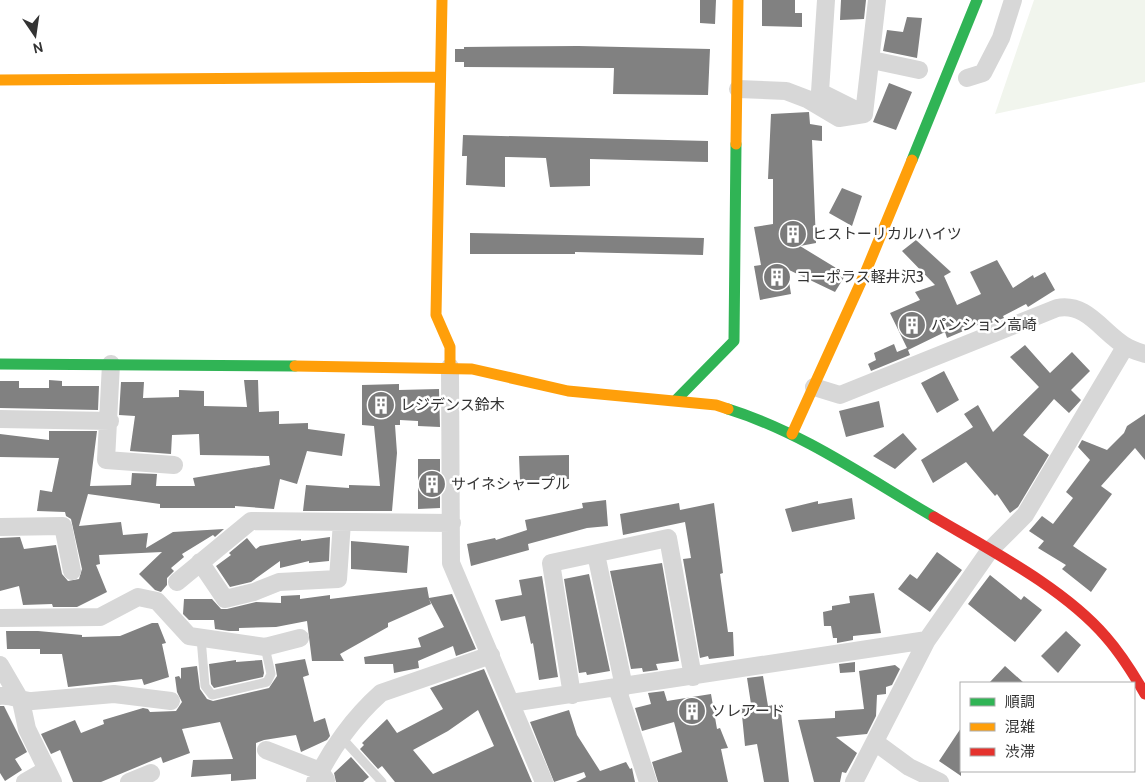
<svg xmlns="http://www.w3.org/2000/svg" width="1145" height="782" font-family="Cabin,'Noto Sans JP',sans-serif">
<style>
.green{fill:#f1f5ed}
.building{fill:#818181;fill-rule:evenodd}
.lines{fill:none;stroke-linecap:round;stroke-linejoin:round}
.lane{stroke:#d7d7d7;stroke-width:9}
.street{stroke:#d7d7d7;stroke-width:18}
.fast{stroke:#30b455;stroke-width:11}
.slow{stroke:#ff9f0a;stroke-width:11}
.jam{stroke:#e5322d;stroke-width:11}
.labels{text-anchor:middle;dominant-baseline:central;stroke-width:5;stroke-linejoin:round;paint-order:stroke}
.poi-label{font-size:15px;fill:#333;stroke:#fff;text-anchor:start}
</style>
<rect width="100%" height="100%" fill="#fff"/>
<!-- green -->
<path class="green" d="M1034,0H1145V82L995,114Z"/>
<!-- building -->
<path class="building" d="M700,0H716L715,24L700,23Z
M762,0H795V13H802V27L762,26Z
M841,0H866L864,19L840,20Z
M907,17L922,18L917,58L883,51L887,30L903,32Z
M578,46L710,49L708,95L613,94L614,68L464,67V62H455V49H464V47Z
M889,83L912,92L896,130L873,122Z
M809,112L810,124L822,126V141L812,140L816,243L800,246L846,274L835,292L787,269L791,294L760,300L754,266L761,265L754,227L773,224V179H768L771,114Z
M463,135L708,141V162L590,159V186L550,187L546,158L505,157V187L466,185L467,156H462Z
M842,188L862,196L852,226L829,213Z
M470,233L704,238L703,255L575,252V254H470Z
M916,240L951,272L944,276L957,305L981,294L970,272L997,260L1013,288L1033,275L1034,278L1045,272L1055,290L1028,307L1026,304L1003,316L1004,318L988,324L987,321L947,338L945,332L908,350L910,355L871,371L868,364L876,360L874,353L894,344L897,352L907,348L890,313L920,300L915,292L935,285L902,251Z
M1025,345L1050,373L1072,352L1090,371L1071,390L1081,400L1069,413L1054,399L1023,435L1049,455L1018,507L1010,513L997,494L995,496L966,462L933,483L921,460L973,427L964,414L978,405L993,432L1039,387L1010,357Z
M944,371L959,400L937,413L921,383Z
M49,380L62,381V386H99L98,410L0,408V381H19V388H49Z
M244,380H258L259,412L279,411V424L308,423V429L345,434L342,456L307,451L297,484L280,479L274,509L235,506V508H160V504L88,494L79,526L121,522L123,535L148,533L146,548L173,532L224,529L215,537L213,535L182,554L184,557L171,568L174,571L167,578V585L161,592L155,590L139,574L162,552L99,555L100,564L96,565L107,592L77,607H53L52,604L23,605L19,586L0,591V538L20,537L24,549L56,545L62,574L68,581L79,579L82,569L71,519L66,516L65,512L37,511L40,490L52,492L59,458L0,457V434L49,440V431H97L90,486L131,485L132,473L157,474L156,486H195L193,478L270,465L269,456L200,455L199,434L172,435L171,454L130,451L135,416L119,415L121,382H144L143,398L179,397V390L204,391V406L247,407Z
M399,384V390L439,389L440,427L418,426V421L400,420V425H395L397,453L392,511H303L306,485L349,488V485L380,486L374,426L362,425V385Z
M879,401L884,427L846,437L839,411Z
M1145,414V460L1135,448L1101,486L1112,494L1073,546L1107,569L1091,592L1062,569L1066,565L1038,548L1044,541L1029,531L1042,516L1053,524L1073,498L1066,492L1090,460L1078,447L1082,440L1107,450L1124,433L1127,426Z
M903,433L917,449L895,469L873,456Z
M569,455V479L520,481L519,456Z
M418,459H440V508L418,509Z
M852,498L855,519L792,532L785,509L818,501V504Z
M606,500L608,526L587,528L528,544L529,550L471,566L467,544L495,538L496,540L527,530L525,520L583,508L582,503Z
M679,503L680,510L714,503L723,573L720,574L728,632H733L734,656L709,659L708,656L700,658L683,559L691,558L685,522L623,535L620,514Z
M330,537L329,561L309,563V561L280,568V561L251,582L230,587L216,566L231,555L229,553L247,538L256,549L260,546L301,539V541Z
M351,541L409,546L407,573L351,569Z
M937,552L962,570L930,612L898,589L910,574L917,579Z
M662,563L679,661L656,664L658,670L643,672L642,668L631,669L610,571Z
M589,574L610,671L587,675L586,672L579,673L564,579Z
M990,575L1021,600L1024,596L1042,610L1015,642L968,604Z
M542,576L558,677L539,680L533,643L531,644L525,616L501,621L495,600L522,595L519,580Z
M427,587L429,598L452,594L476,649L456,656L453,646L418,661L419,668L394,673L393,664H365L364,657L421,647L418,638L444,627L429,599L431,604L388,623V627L340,654L344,661H312L307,621L276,627L239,628V631H229L215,629L214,620H189L183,614L184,599H212L221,609H227L256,602L281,603V596L300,595V599L330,595V599Z
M874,593L881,633L853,636V640L837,643V638H833L831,626H824L823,612L832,610V606L850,603L849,596Z
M152,623H158L166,643L162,644L169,677L144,685L142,679L68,687L62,654H40V649H7L6,631H38L82,635V637L120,636Z
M1066,631L1081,645L1058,673L1041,656Z
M305,659L309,675L303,677L314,722L325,718L330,736L327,740L301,752L296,735L264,740L256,743V779L231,781V774L191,777L193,760L233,759L220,722L182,729L190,753L163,763L161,757L101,782H73L60,750L51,754L41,734L75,720L81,733L104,724L103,720L143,708L148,709L150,712L176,711L182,702L177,692L175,677L179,676L181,679V668L197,666L200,689L207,699L213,701L269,688L277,676L275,664Z
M236,660V662L262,660L264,673L263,677L214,688L211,684L209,664Z
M855,662V672L840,673L839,664Z
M895,665L900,669L892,685L886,687V694L877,695L876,716L867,734L836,737L857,753L846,773L842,772L840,782H814L798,720L835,718V711L864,709L859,671Z
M1005,666L1024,683H989Z
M484,669L532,782H395L382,766L378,769L360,749L364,745L362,743L387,719L397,733L443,709L430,688ZM478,710L494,746L433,774L413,750L448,731Z
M763,676L768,706L780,704L789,782H764L757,744L745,746L741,705L751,704L747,678Z
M664,691L667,701L711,694L717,729L720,728L728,748L721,749L728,782H658L652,762L682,752L674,722L642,731L635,708L651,704L648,693Z
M0,706H4L27,752L15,759L22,770L5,781L0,773Z
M569,710L577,735L600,771L626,762L630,769L632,768L635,782H576L586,777L584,772L554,782L530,722Z
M961,728V776L939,761Z
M351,757L369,777L363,782H336L334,773Z"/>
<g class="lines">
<!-- lane -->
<path class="lane" d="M201,638L205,686L212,695L267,682L271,674L265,647
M342,738L382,782"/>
<!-- street -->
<path class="street" d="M826,0L820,92L864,114
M872,60L919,70
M967,78L983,73L1001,38L1013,0
M738,89L786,91L807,99L839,118L864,114L877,0
M111,364L106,460L174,465
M450,367L451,563L544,782
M814,387L840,395L1057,308C1088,302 1103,334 1127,347C1132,350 1139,352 1145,354
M0,419L110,421
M0,527L63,526L72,571
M596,554L624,687
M200,562L225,599L254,592L279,582L338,579L342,522
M177,582L251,521L452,523
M0,618L100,617L138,597L157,601L189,636L265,647L300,638
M0,665L21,701L27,729L53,782
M617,688L648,782
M572,695L551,563L668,538L693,677
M0,696C11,694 21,701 32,701L114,694L171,701
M511,703L927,640
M875,742L909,767L940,782
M266,750L320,771L326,780
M25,782L46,770
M129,782L151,773
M315,782C330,750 354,717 381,693L491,655
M854,782L927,640L990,550L1025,515L1125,347"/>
<!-- fast -->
<path class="fast" d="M912,160L977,0
M0,364L295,366
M676,400L734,341L736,144
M728,409C802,432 867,478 934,517"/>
<!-- slow -->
<path class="slow" d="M442,0L436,315L450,347V367
M0,80L439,77
M736,144L738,0
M295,366L472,369L568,391L716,405L728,409
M792,434L866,271L912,160"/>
<!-- jam -->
<path class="jam" d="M934,517C990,550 1064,588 1106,637C1121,654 1134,675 1145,694"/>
</g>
<!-- icons -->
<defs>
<g id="building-disc" transform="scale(1.4375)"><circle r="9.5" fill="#7a7a7a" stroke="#fff"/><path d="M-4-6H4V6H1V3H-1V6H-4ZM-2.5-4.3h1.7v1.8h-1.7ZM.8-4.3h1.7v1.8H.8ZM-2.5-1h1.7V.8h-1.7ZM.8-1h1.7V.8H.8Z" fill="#fff"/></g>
</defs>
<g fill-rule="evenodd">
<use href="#building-disc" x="793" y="234"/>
<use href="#building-disc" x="777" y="277"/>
<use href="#building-disc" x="912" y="325"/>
<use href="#building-disc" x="381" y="405"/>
<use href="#building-disc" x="432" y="484"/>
<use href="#building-disc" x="692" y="711"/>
</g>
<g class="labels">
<!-- poi labels -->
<g class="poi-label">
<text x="812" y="234">ヒストーリカルハイツ</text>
<text x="796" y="277">コーポラス軽井沢3</text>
<text x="931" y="325">パンション高崎</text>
<text x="400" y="405">レジデンス鈴木</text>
<text x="451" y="484">サイネシャープル</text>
<text x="711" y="711">ソレアード</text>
</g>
</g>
<!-- legend -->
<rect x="960" y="682" width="175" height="90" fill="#ffffff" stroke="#adadad"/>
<rect x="970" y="698" width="25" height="8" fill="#30b455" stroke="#adadad"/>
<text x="1005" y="707" font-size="15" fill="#333333">順調</text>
<rect x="970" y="723" width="25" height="8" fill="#ff9f0a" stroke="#adadad"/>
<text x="1005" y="732" font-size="15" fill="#333333">混雑</text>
<rect x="970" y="748" width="25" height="8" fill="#e5322d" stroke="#adadad"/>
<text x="1005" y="757" font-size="15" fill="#333333">渋滞</text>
<!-- north arrow -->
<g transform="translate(35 35) rotate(167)" stroke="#ffffff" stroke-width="4" paint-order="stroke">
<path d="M0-4L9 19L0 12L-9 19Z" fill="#333333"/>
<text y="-8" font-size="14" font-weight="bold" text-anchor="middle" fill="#333333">N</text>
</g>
</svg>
